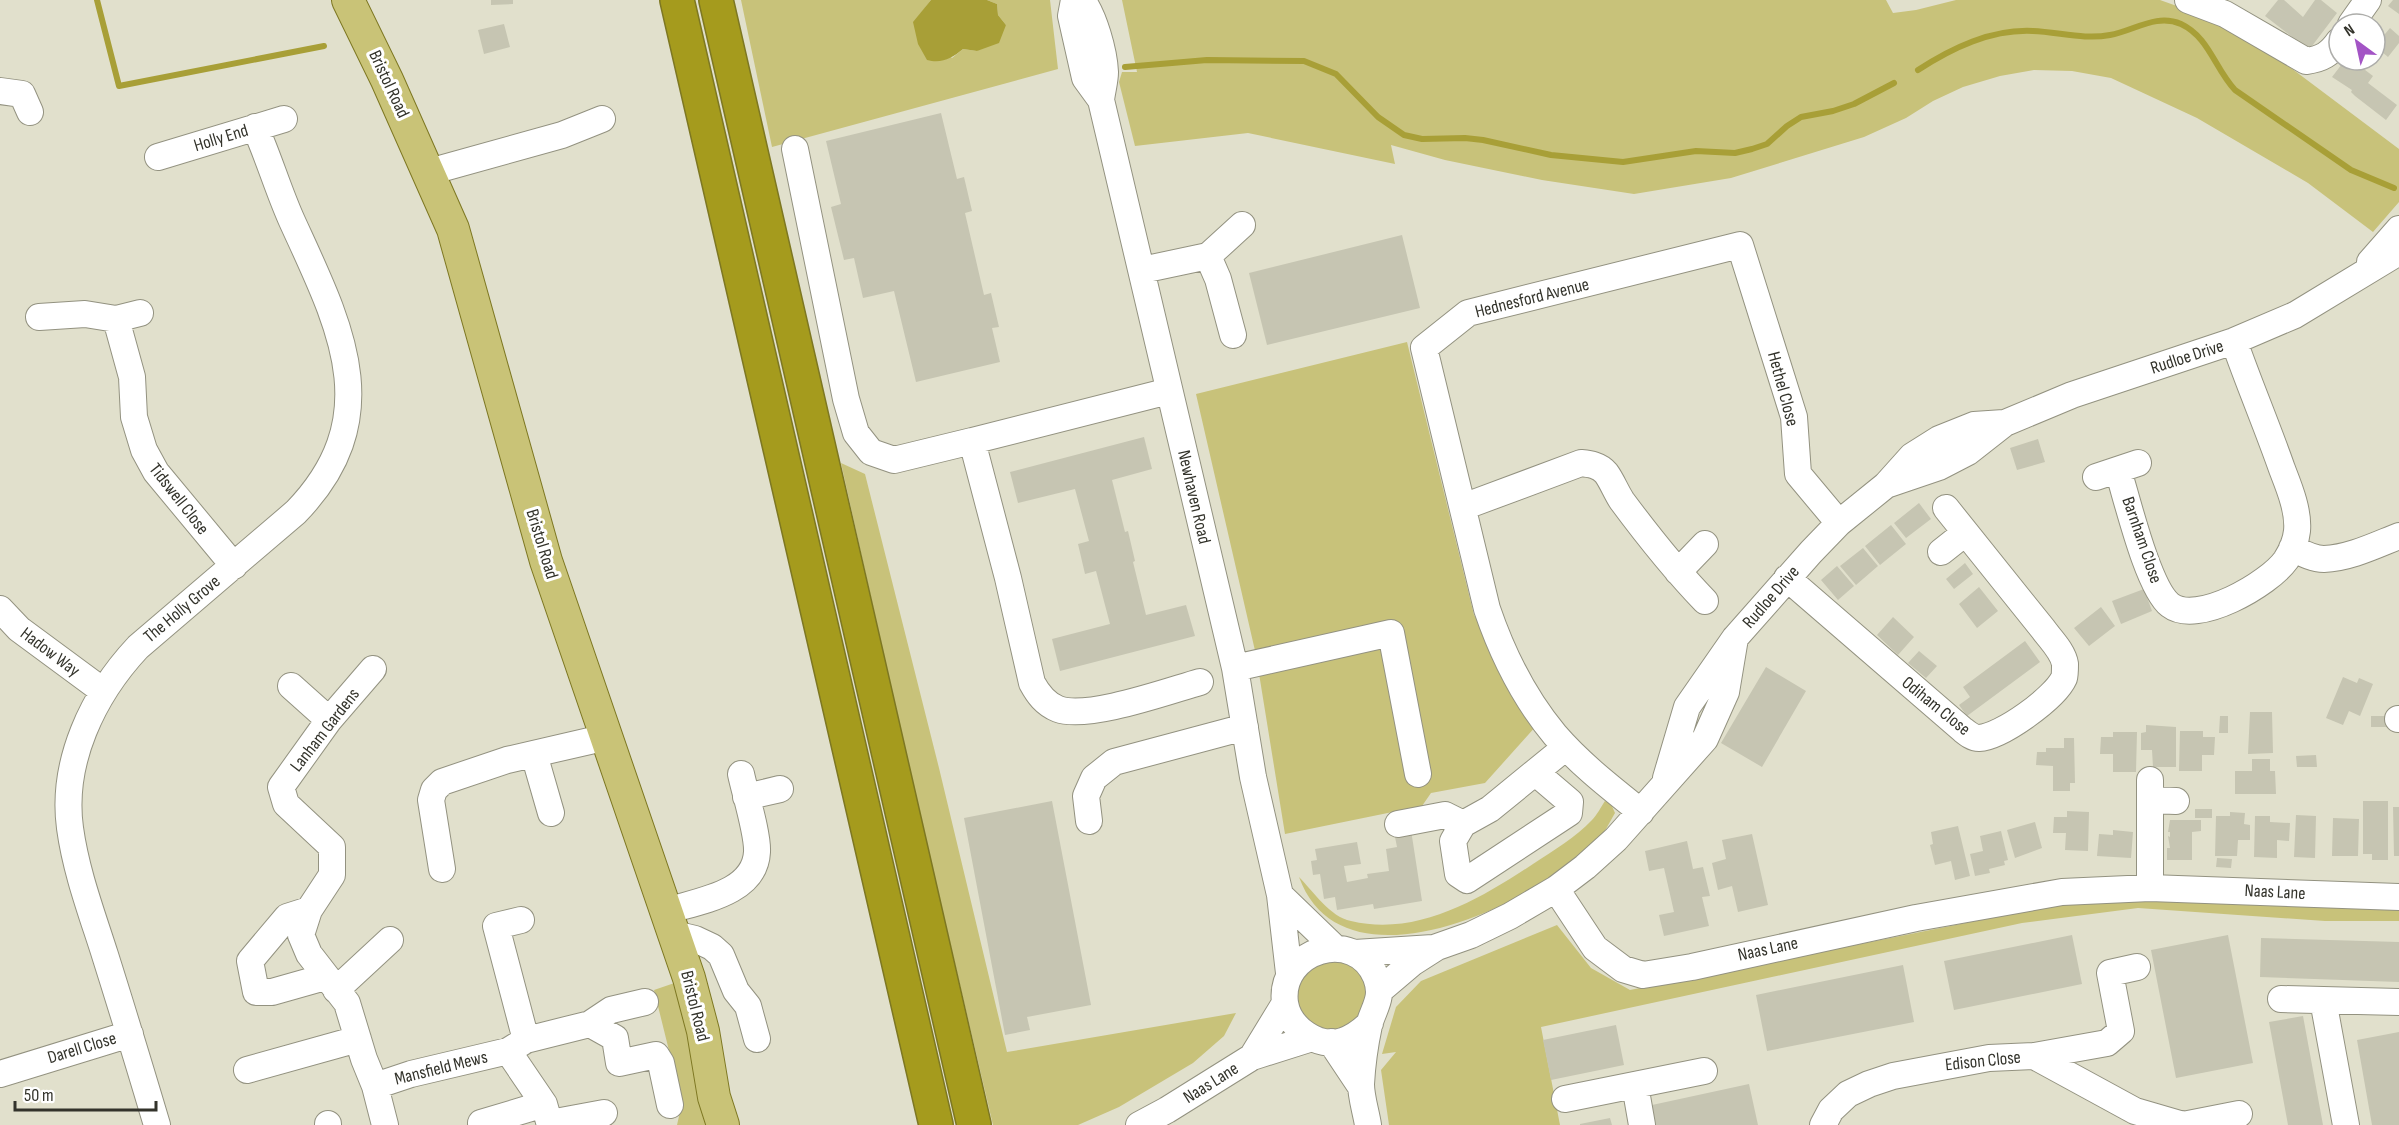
<svg xmlns="http://www.w3.org/2000/svg" width="2399" height="1125" font-family="'Sofia Sans Condensed',sans-serif">
<style>
.green{fill:#c8c27a}
.water{fill:#a89f37}
.lines{fill:none;stroke-linecap:round;stroke-linejoin:round}
.stream{stroke:#a89f37;stroke-width:6}
.building{fill:#c6c5b2}
.minor-casing{stroke:#939280;stroke-width:28}
.major-casing{stroke:#7d7722;stroke-width:34}
.highway-casing{stroke:#7d7722;stroke-width:36}
.minor{stroke:#fff;stroke-width:26}
.major{stroke:#c9c377;stroke-width:32}
.highway{stroke:#a59b1d;stroke-width:33}
.labels{text-anchor:middle;dominant-baseline:central;stroke-width:6;stroke-linejoin:round;paint-order:stroke}
.street-label{font-size:18px;fill:#33332b;stroke:#fff}
</style>
<rect width="100%" height="100%" fill="#e1e0cc"/>
<!-- green -->
<path class="green" d="M741,0H931L914,22L952,58L963,49L977,51L1006,25L998,15L997,4L987,0H1050L1058,69L772,147Z
M1122,0H1886L1893,13L1916,10L1956,0H2160L2216,20L2283,62L2399,149V202L2373,232L2308,183L2197,118L2111,78L2072,71L2034,70L2000,76L1963,87L1933,101L1906,118L1864,137L1731,178L1634,194L1542,180L1445,160L1391,145L1395,164L1248,133L1135,146L1119,82L1122,72H1137Z
M1407,342L1474,615L1537,725L1485,783L1431,793L1422,806L1285,834L1256,655L1196,394Z
M841,463L865,474L939,768L1007,1052L1236,1013L1224,1036L1193,1063L1119,1107L1078,1125H993L911,777Z
M1605,801L1611,804L1615,813C1609,823 1605,833 1597,840C1539,902 1343,998 1299,877C1313,891 1330,917 1351,921C1417,937 1480,899 1533,864C1553,851 1576,837 1592,820C1597,815 1601,807 1605,801Z
M2147,895L2399,906V921H2325L2138,908L2022,923L1541,1027L1560,1125H1389L1381,1070L1396,1052L1382,1054L1396,1007L1421,981L1557,925L1591,968L1630,990L2050,906Z
M1338,958L1358,970L1365,979L1367,991L1362,1014L1354,1023L1343,1029L1330,1031L1318,1029L1308,1022L1295,1001L1299,978L1306,969Z
M689,978L708,1125H677L682,1103L654,990Z"/>
<!-- water -->
<path class="water" d="M931,0H987L997,4L998,15L1006,25L999,43L977,51L963,49C952,58 942,64 927,60L918,44L913,22Z"/>
<g class="lines">
<!-- stream -->
<path class="stream" d="M97,0L119,86L324,46
M1125,67L1207,60L1304,61L1336,74L1378,117L1404,135L1422,139L1465,138L1483,140L1551,155L1623,162L1696,151L1735,153L1752,149L1767,144L1787,126L1801,117L1833,111L1854,104L1894,83
M1918,70C1952,48 1991,29 2033,31C2059,32 2084,40 2110,35C2134,31 2156,13 2181,24C2209,37 2215,69 2235,90L2351,170L2394,188"/>
</g>
<!-- building -->
<path class="building" d="M491,0H513V4L491,5Z
M2278,0H2284L2303,17L2315,0H2321L2337,13L2309,50L2265,16Z
M2393,0H2399V14L2388,6Z
M504,24L510,47L484,54L478,30Z
M2390,28L2399,36V43L2388,57L2375,46Z
M2345,60H2352L2373,76L2368,83L2397,105L2386,120L2355,96L2351,92L2352,90L2332,77Z
M941,113L957,179L964,177L972,211L965,213L984,295L991,293L999,327L992,328L1000,362L916,382L894,291L863,298L854,258L844,260L831,207L841,204L826,141Z
M1402,235L1420,308L1267,345L1249,273Z
M1144,437L1152,469L1112,480L1125,532L1128,531L1135,561L1133,562L1146,615L1186,605L1195,636L1060,671L1052,639L1110,624L1096,571L1085,574L1078,544L1089,541L1075,489L1018,503L1010,472Z
M2038,439L2045,462L2017,470L2010,448Z
M1919,503L1931,519L1906,538L1894,523Z
M1891,525L1906,544L1880,565L1865,546Z
M1863,548L1878,566L1856,585L1840,566Z
M1965,563L1973,574L1954,589L1946,579Z
M1837,566L1854,586L1838,600L1821,580Z
M1979,587L1998,611L1977,628L1959,604Z
M2144,589L2152,611L2121,624L2112,601Z
M2101,607L2115,626L2089,646L2074,628Z
M1893,617L1914,637L1898,655L1877,635Z
M2025,641L2040,662L1967,716L1959,705L1970,697L1963,687Z
M1919,651L1937,666L1926,678L1908,663Z
M1766,667L1806,691L1762,767L1721,743Z
M2343,677L2357,683L2359,678L2373,684L2360,716L2349,711L2343,725L2326,718Z
M2250,712H2272L2273,753L2248,754Z
M2220,716H2228V733H2219Z
M2371,716H2386L2387,727H2371Z
M2146,725L2176,727V767H2153L2152,750H2141V733L2146,732Z
M2180,731H2203V737H2215L2214,755H2202V771H2179Z
M2113,732H2137L2136,772H2113V754H2100L2101,737H2113Z
M2064,738H2074L2075,783H2070V791H2053V766L2036,765L2037,752H2046V748H2064Z
M2316,755L2317,767H2297L2296,756Z
M2252,759H2270V771H2275L2276,794H2235V771H2252Z
M1052,801L1091,1005L1027,1017L1030,1030L1005,1035L964,818Z
M2363,801H2388V860H2372V854H2363Z
M2393,807H2399V856H2394Z
M2195,809H2212V818H2195Z
M2067,811L2089,812L2088,851L2065,850L2066,833H2053L2054,817H2067Z
M2230,812L2245,813L2244,824L2250,825V840H2238L2237,856H2215L2216,816H2230Z
M2296,815L2316,816L2315,858L2294,857Z
M2255,816H2270V822L2290,823L2289,841L2277,840V858L2254,857Z
M2333,818L2359,819L2358,856H2332Z
M2170,820H2201V831L2192,832V860H2167V848H2170L2168,836L2170,837V832H2168Z
M2035,822L2042,848L2015,858L2007,830Z
M1958,826L1970,876L1955,880L1951,861L1935,865L1930,845L1933,844L1931,832Z
M1411,830L1422,901L1374,909L1373,904L1337,910L1335,897L1324,899L1320,874L1313,875L1311,861L1317,860L1315,849L1357,842L1361,864L1344,866L1347,882L1368,878L1367,874L1389,871L1386,849L1397,847L1394,832Z
M2113,830L2133,832L2131,858L2097,856L2099,834L2113,835Z
M2001,831L2008,860L2004,861L2005,865L1989,869L1990,873L1975,876L1970,854L1983,851L1980,836Z
M1752,834L1768,905L1738,912L1732,886L1718,890L1712,863L1726,859L1722,840Z
M1687,841L1693,869L1703,867L1710,896L1702,897L1709,926L1664,936L1659,915L1674,912L1664,868L1649,871L1645,851Z
M2217,858L2232,859L2231,868L2216,867Z
M2072,935L2082,984L1954,1010L1944,961Z
M2228,935L2253,1063L2176,1078L2151,950Z
M2261,938L2399,942V982L2260,977Z
M1903,965L1914,1022L1767,1051L1756,995Z
M2303,1016L2323,1125H2288L2269,1022Z
M1616,1025L1624,1065L1551,1080L1543,1040Z
M2399,1032V1125H2372L2357,1040Z
M1749,1084L1758,1125H1656L1652,1105Z
M1610,1118L1612,1125H1580V1124Z"/>
<g class="lines">
<!-- minor casing -->
<g class="minor-casing">
<path id="minor" d="M1074,0L1071,16L1085,78L1101,100
M1082,0C1094,16 1104,51 1105,72C1105,81 1102,91 1101,100L1235,668L1253,777L1280,895L1289,973
M2188,0L2225,14L2306,61C2322,59 2330,54 2339,41
M2351,24L2368,0
M0,91L22,94L30,112
M795,149L846,399L856,433L871,452L894,460L972,441
M158,157L284,119
M429,172L562,135L602,119
M1208,256L1218,279L1233,335
M2370,262L2399,229
M1142,270L1208,256L1242,225
M39,317L85,314L116,319L140,313
M116,319L132,377L134,417L144,450L156,472L234,566
M1169,391L972,441L1008,578L1032,683C1038,694 1045,704 1058,709C1088,720 1168,691 1200,682
M2118,470C2127,499 2148,588 2170,605C2197,626 2269,584 2286,560C2291,552 2296,541 2297,531C2299,511 2289,487 2282,469C2267,426 2249,384 2234,341
M2096,477L2138,463
M1886,485L1939,467L1968,452L2005,423L2072,395L2234,341L2295,315L2399,252
M1463,507L1581,463C1590,464 1599,465 1606,473C1612,481 1616,492 1622,501C1648,536 1675,570 1705,601
M2292,548C2302,553 2313,559 2324,559C2350,558 2376,545 2399,536
M1941,552L1965,533
M1678,572L1705,544
M1787,578L1963,730C1968,734 1973,738 1979,738C2001,737 2055,698 2064,678C2065,675 2065,667 2065,664C2063,651 2050,639 2043,629L1946,508
M0,609L19,629L103,691
M1235,668L1391,633L1418,774
M373,669L329,720L281,787L286,804L332,847V875L309,910L301,935L309,954L347,1003L364,1059L375,1086L385,1125
M291,686L329,720
M2398,719H2399
M534,754L551,813
M1536,773L1570,802L1569,813L1467,880L1458,874L1453,841L1463,824L1490,809L1566,747
M1666,778L1687,707L1735,638L1811,552L1839,523L1886,485L1912,456L1939,439L1974,425L2004,423
M746,797L780,789
M2150,800L2176,801
M1641,812C1611,788 1580,764 1555,735C1525,699 1502,653 1487,609L1424,348L1468,313L1740,245L1794,417L1798,474L1839,523
M1089,821L1086,796L1094,778L1114,762L1245,727
M1398,824L1445,815L1463,824
M442,869L431,800L434,790L442,782L507,760L607,737
M2150,888V780
M1556,889L1595,948L1623,969L1643,975L1692,967L1916,918L2062,892L2150,888L2399,897
M1280,895L1335,948
M309,910L287,917L250,961L256,992H272L325,977
M666,911C698,901 755,894 757,852C758,834 745,793 741,774
M521,920L496,926L526,1040
M674,934L695,939L712,947L721,955L736,991L748,1006L757,1039
M1355,953L1433,948
M336,990L390,940
M1379,991L1412,963L1437,947L1471,935L1510,916L1556,889L1585,867L1616,839L1705,739L1726,692L1735,638
M2281,999L2399,1002
M2323,1000L2346,1125
M590,1024L615,1038L619,1063L656,1055L661,1063L670,1105
M1331,1042L1361,1087
M508,1051L544,1104L550,1125
M2034,1056L2107,1043L2121,1031L2110,973L2137,967
M1252,1057L1285,1003
M247,1070L358,1039
M0,1074L130,1034
M1635,1085L1642,1125
M375,1086L411,1074L508,1051L526,1040L590,1024L611,1010L645,1002
M1565,1099L1704,1071
M481,1123L544,1104
M550,1123L604,1113
M328,1124V1125
M157,1125C140,1068 123,1012 105,955C92,914 76,872 70,828C61,762 93,695 138,647L296,512C389,416 339,324 292,221C278,190 269,158 255,127
M1139,1125L1167,1110L1252,1057L1312,1038
M1368,1125C1366,1112 1361,1097 1361,1084C1362,1065 1365,1044 1369,1025C1374,1007 1384,998 1376,977C1355,926 1278,950 1285,1003C1289,1028 1318,1049 1343,1041C1354,1037 1362,1031 1370,1023
M1823,1125L1831,1110L1848,1094L1869,1084L1893,1076L1989,1058L2034,1056L2135,1111L2183,1125
M2183,1125L2239,1114"/>
</g>
<!-- major casing -->
<g class="major-casing">
<path id="major" d="M348,0L387,80L453,229L546,561L689,978L703,1031L714,1097L723,1125"/>
</g>
<!-- highway casing -->
<g class="highway-casing">
<path id="highway" d="M677,0L936,1125
M716,0L974,1125"/>
</g>
<!-- minor -->
<use href="#minor" class="minor"/>
<!-- major -->
<use href="#major" class="major"/>
<!-- highway -->
<use href="#highway" class="highway"/>
</g>
<g class="labels">
<!-- street labels -->
<g class="street-label">
<text transform="translate(389 84) rotate(65)">Bristol Road</text>
<text transform="translate(221 138) rotate(-17)">Holly End</text>
<text transform="translate(1532 298) rotate(-14)">Hednesford Avenue</text>
<text transform="translate(2187 357) rotate(-18)">Rudloe Drive</text>
<text transform="translate(1783 389) rotate(75)">Hethel Close</text>
<text transform="translate(1194 497) rotate(77)">Newhaven Road</text>
<text transform="translate(179 499) rotate(52)">Tidswell Close</text>
<text transform="translate(2142 540) rotate(71)">Barnham Close</text>
<text transform="translate(542 544) rotate(73)">Bristol Road</text>
<text transform="translate(1771 597) rotate(-49)">Rudloe Drive</text>
<text transform="translate(182 609) rotate(-40)">The Holly Grove</text>
<text transform="translate(50 652) rotate(37)">Hadow Way</text>
<text transform="translate(1936 706) rotate(39)">Odiham Close</text>
<text transform="translate(325 730) rotate(-52)">Lanham Gardens</text>
<text transform="translate(2275 892) rotate(3)">Naas Lane</text>
<text transform="translate(1768 949) rotate(-12)">Naas Lane</text>
<text transform="translate(695 1006) rotate(76)">Bristol Road</text>
<text transform="translate(82 1048) rotate(-17)">Darell Close</text>
<text transform="translate(1983 1061) rotate(-6)">Edison Close</text>
<text transform="translate(441 1068) rotate(-14)">Mansfield Mews</text>
<text transform="translate(1211 1083) rotate(-32)">Naas Lane</text>
</g>
</g>
<!-- north arrow -->
<g transform="translate(2357 42) rotate(327)"><circle r="28" fill="#ffffff" stroke="#adadaa" stroke-width="1.5"/>
<path d="M0-4.5L10 22L0 15L-10 22Z" fill="#a354c5"/>
<text y="-9" font-size="16" font-weight="bold" text-anchor="middle" fill="#33332b">N</text>
</g>
<!-- scale -->
<path d="M15 1101v9h141v-9" fill="none" stroke="#33332b" stroke-width="3"/>
<text x="24" y="1101" font-size="18" fill="#33332b" stroke="#ffffff" stroke-width="4.5" paint-order="stroke">50 m</text>
</svg>
